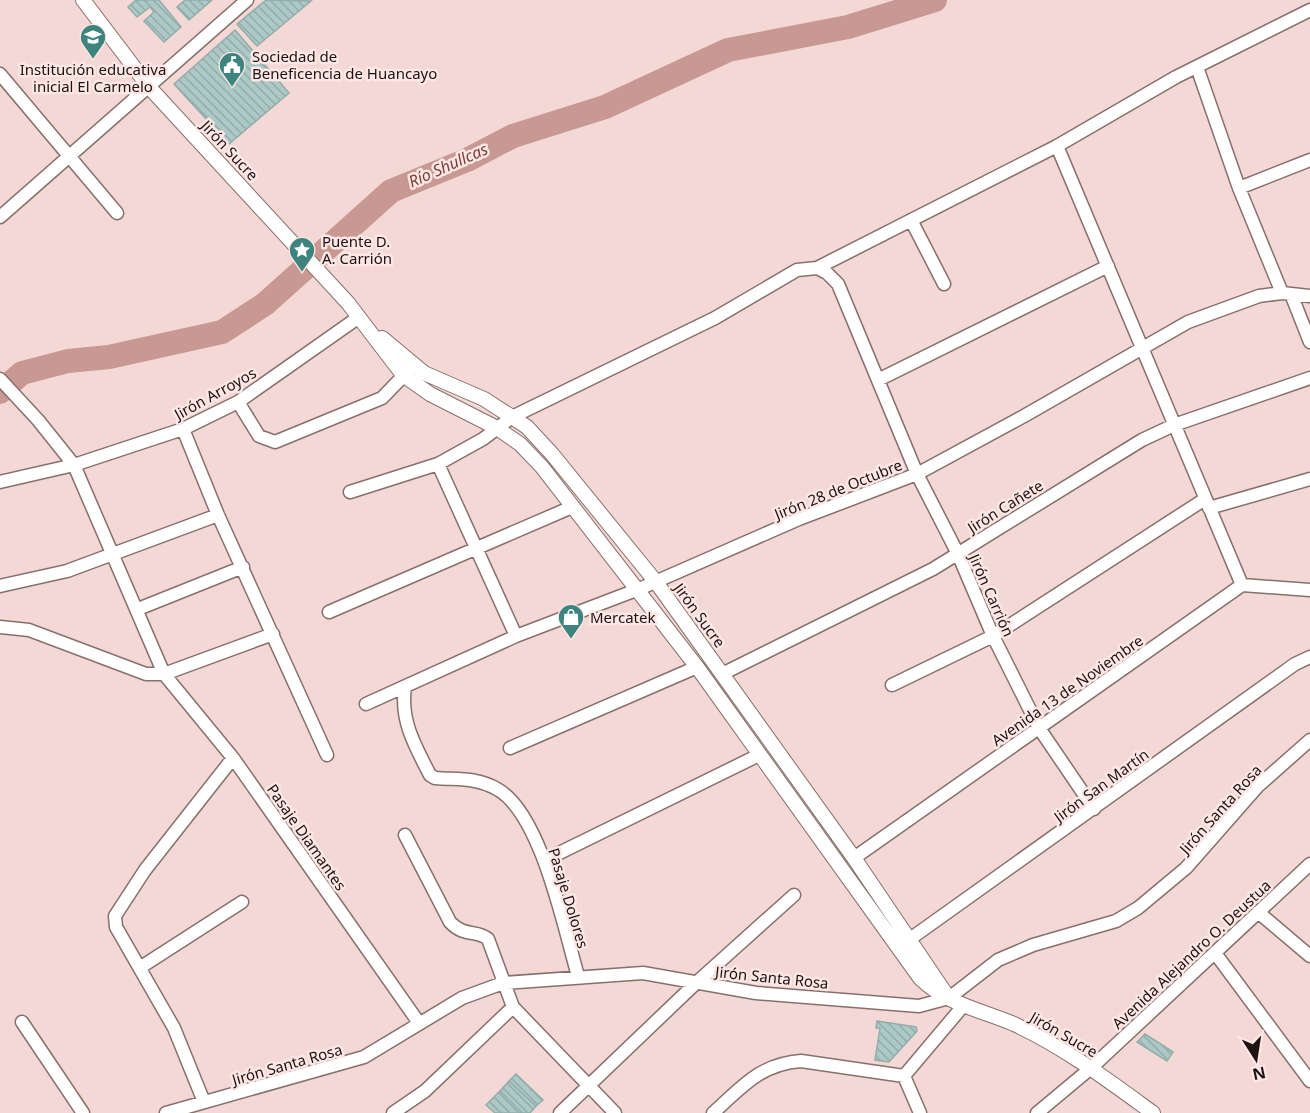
<svg xmlns="http://www.w3.org/2000/svg" width="1310" height="1113" font-family="'Noto Sans',sans-serif">
<style>
.lines{fill:none;stroke-linecap:round;stroke-linejoin:round}
.river{stroke:#c89892;stroke-width:24}
.building{fill:url(#building-back-hatch);stroke:#92adaa;stroke-width:1.5}
.minor-casing{stroke:#87706c;stroke-width:15}
.tertiary-casing{stroke:#87706c;stroke-width:16}
.minor{stroke:#fff;stroke-width:12}
.tertiary{stroke:#fff;stroke-width:14}
.labels{text-anchor:middle;dominant-baseline:central;stroke-width:5;stroke-linejoin:round;paint-order:stroke}
.poi-label{font-size:15px;fill:#1d1312;stroke:#fde7e4;text-anchor:start}
.street-label{font-size:15px;fill:#1d1312;stroke:#fde7e4}
.water-label{font-size:16px;font-style:italic;fill:#7c3d37;stroke:#fde7e4}
</style>
<defs>
<pattern id="building-back-hatch" width="6" height="6" patternUnits="userSpaceOnUse" patternTransform="scale(1.5)"><rect width="6" height="6" fill="#adc9c6"/><path d="M-1 5l2 2M0 0l6 6M5-1l2 2" fill="none" stroke="#94aca9"/></pattern>
</defs>
<rect width="100%" height="100%" fill="#f3d8d5"/>
<g class="lines">
<!-- river -->
<path class="river" d="M0,392L22,373L68,361L109,357L222,332L265,304L391,191L467,160L513,136L605,107L728,50L848,27L935,0"/>
</g>
<!-- building -->
<path class="building" d="M136,0H159L181,27L164,42L144,21L154,12L150,7L137,17L128,7Z
M185,0H212L189,20L177,7Z
M266,0L311,1L257,46L237,24Z
M235,30L289,93L229,144L174,84Z
M877,1021L916,1027L917,1031L889,1062L875,1060L880,1028H876Z
M1145,1034L1173,1052L1167,1061L1137,1042Z
M516,1074L543,1100L536,1106L509,1081Z
M509,1081L536,1106L530,1113H522L500,1091Z
M500,1091L522,1113H495L486,1105Z"/>
<g class="lines">
<!-- minor casing -->
<g class="minor-casing">
<path id="minor" d="M1197,67L1239,188L1282,293
M0,74L117,213
M1057,146L1176,77L1310,10
M1239,188L1310,160
M0,217L247,0
M911,220L944,284
M817,268L1057,146L1242,585
M1291,294L1310,342
M0,379L38,420L74,465L164,674L233,758L419,1023
M878,380L1108,266
M238,402L259,436L275,442L382,398L413,366
M183,429L218,515L327,755
M438,464L516,636
M0,482L74,465L183,429L238,402L359,317
M350,492L438,464L483,439L512,417L715,318L797,270L817,268L827,273L838,284L917,474L958,554L993,636L1039,728L1094,809
M1209,508L1310,479
M0,586L67,571L218,515
M138,609L243,567
M329,612L572,507
M0,627L29,630L146,674H164L273,634
M722,674L933,569L1142,440L1174,425L1310,378
M892,685L993,636L1205,499
M405,688C400,720 415,746 430,775L435,778C458,780 476,777 497,789C541,813 564,928 578,976
M366,704L516,636L639,589L799,519L917,474L1024,416L1188,322L1259,296L1282,293L1310,296
M510,748L697,667
M405,835L450,922C465,938 476,929 488,939L513,1007L615,1113
M854,858L1242,585L1310,590
M545,860L759,755
M1258,912L1310,956
M910,939L1295,664L1310,657
M1215,953L1310,1081
M141,967L242,902
M22,1022L83,1113
M904,1076L920,1113
M204,1102L174,1028L116,927L115,916L145,870L233,758
M166,1113L364,1057L462,998L503,983L643,973L756,993L919,1006L949,998L998,960L1033,945L1116,921L1138,908L1186,868L1258,786L1310,740
M393,1113L425,1091L513,1007
M560,1113L696,983L794,895
M713,1113C742,1087 760,1064 801,1061L904,1076L963,1006
M1037,1113L1091,1068L1310,864"/>
</g>
<!-- tertiary casing -->
<g class="tertiary-casing">
<path id="tertiary" d="M83,0L149,87L348,303L403,375L430,394L497,428L520,444L542,467L697,667L920,978C946,1004 981,1010 1014,1024C1064,1047 1109,1081 1153,1113
M382,338L424,373L484,399L512,417L527,427L552,454L656,582L854,858L948,997"/>
</g>
<!-- minor -->
<use href="#minor" class="minor"/>
<!-- tertiary -->
<use href="#tertiary" class="tertiary"/>
</g>
<!-- icons -->
<defs>
<g id="school-pin" transform="scale(1.35)"><path d="M0 17L-7.5 6A9.5 9.5 0 1 1 7.5 6Z" fill="#3d847e" stroke="#fde7e4"/><path d="M0-5L7-2L0 1L-7-2ZM-4 1L0 2.5L4 1V4Q0 6-4 4Z" fill="#fff"/></g>
<g id="civic-pin" transform="scale(1.35)"><path d="M0 17L-7.5 6A9.5 9.5 0 1 1 7.5 6Z" fill="#3d847e" stroke="#fde7e4"/><path d="M-.6-6.5H3V-4.5H.6V-3L4-1V1h2V6H-6V1h2V-1L-.6-3ZM-1.2 2.5V6h2.4V2.5Z" fill="#fff"/></g>
<g id="sight-pin" transform="scale(1.35)"><path d="M0 17L-7.5 6A9.5 9.5 0 1 1 7.5 6Z" fill="#3d847e" stroke="#fde7e4"/><path d="M0-6L1.8-2.2L6-1.7L2.9 1.2L3.7 5.4L0 3.3L-3.7 5.4L-2.9 1.2L-6-1.7L-1.8-2.2Z" fill="#fff"/></g>
<g id="shop-pin" transform="scale(1.35)"><path d="M0 17L-7.5 6A9.5 9.5 0 1 1 7.5 6Z" fill="#3d847e" stroke="#fde7e4"/><path d="M-5-2.5h2.3a2.7 3.5 0 0 1 5.4 0H5L5.5 6h-11ZM-1.5-2.5h3a1.5 2.3 0 0 0-3 0Z" fill="#fff"/></g>
</defs>
<g fill-rule="evenodd">
<use href="#school-pin" x="93" y="37"/>
<use href="#civic-pin" x="232" y="65"/>
<use href="#sight-pin" x="302" y="250"/>
<use href="#shop-pin" x="571" y="617"/>
</g>
<g class="labels">
<!-- poi labels -->
<g class="poi-label">
<text x="252" y="56">Sociedad de<tspan x="252" dy="17">Beneficencia de Huancayo</tspan></text>
<text x="93" y="69" text-anchor="middle">Institución educativa<tspan x="93" dy="17">inicial El Carmelo</tspan></text>
<text x="322" y="241">Puente D.<tspan x="322" dy="17">A. Carrión</tspan></text>
<text x="590" y="617">Mercatek</text>
</g>
<!-- street labels -->
<g class="street-label">
<text transform="translate(230 150) rotate(47)">Jirón Sucre</text>
<text transform="translate(215 393) rotate(-29)">Jirón Arroyos</text>
<text transform="translate(838 489) rotate(-22)">Jirón 28 de Octubre</text>
<text transform="translate(1005 506) rotate(-32)">Jirón Cañete</text>
<text transform="translate(992 595) rotate(66)">Jirón Carrión</text>
<text transform="translate(700 615) rotate(54)">Jirón Sucre</text>
<text transform="translate(1067 690) rotate(-35)">Avenida 13 de Noviembre</text>
<text transform="translate(1101 785) rotate(-36)">Jirón San Martín</text>
<text transform="translate(1220 809) rotate(-48)">Jirón Santa Rosa</text>
<text transform="translate(307 837) rotate(55)">Pasaje Diamantes</text>
<text transform="translate(569 898) rotate(73)">Pasaje Dolores</text>
<text transform="translate(1191 954) rotate(-43)">Avenida Alejandro O. Deustua</text>
<text transform="translate(772 977) rotate(6)">Jirón Santa Rosa</text>
<text transform="translate(1064 1034) rotate(30)">Jirón Sucre</text>
<text transform="translate(287 1064) rotate(-16)">Jirón Santa Rosa</text>
</g>
<!-- water labels -->
<g class="water-label">
<text transform="translate(448 165) rotate(-24)">Río Shullcas</text>
</g>
</g>
<!-- north arrow -->
<g transform="translate(1256 1059) rotate(168)" stroke="#fde7e4" stroke-width="4.5" paint-order="stroke">
<path d="M0-4.5L10 22L0 15L-10 22Z" fill="#1d1312"/>
<text y="-9" font-size="16" font-weight="bold" text-anchor="middle" fill="#1d1312">N</text>
</g>
</svg>
